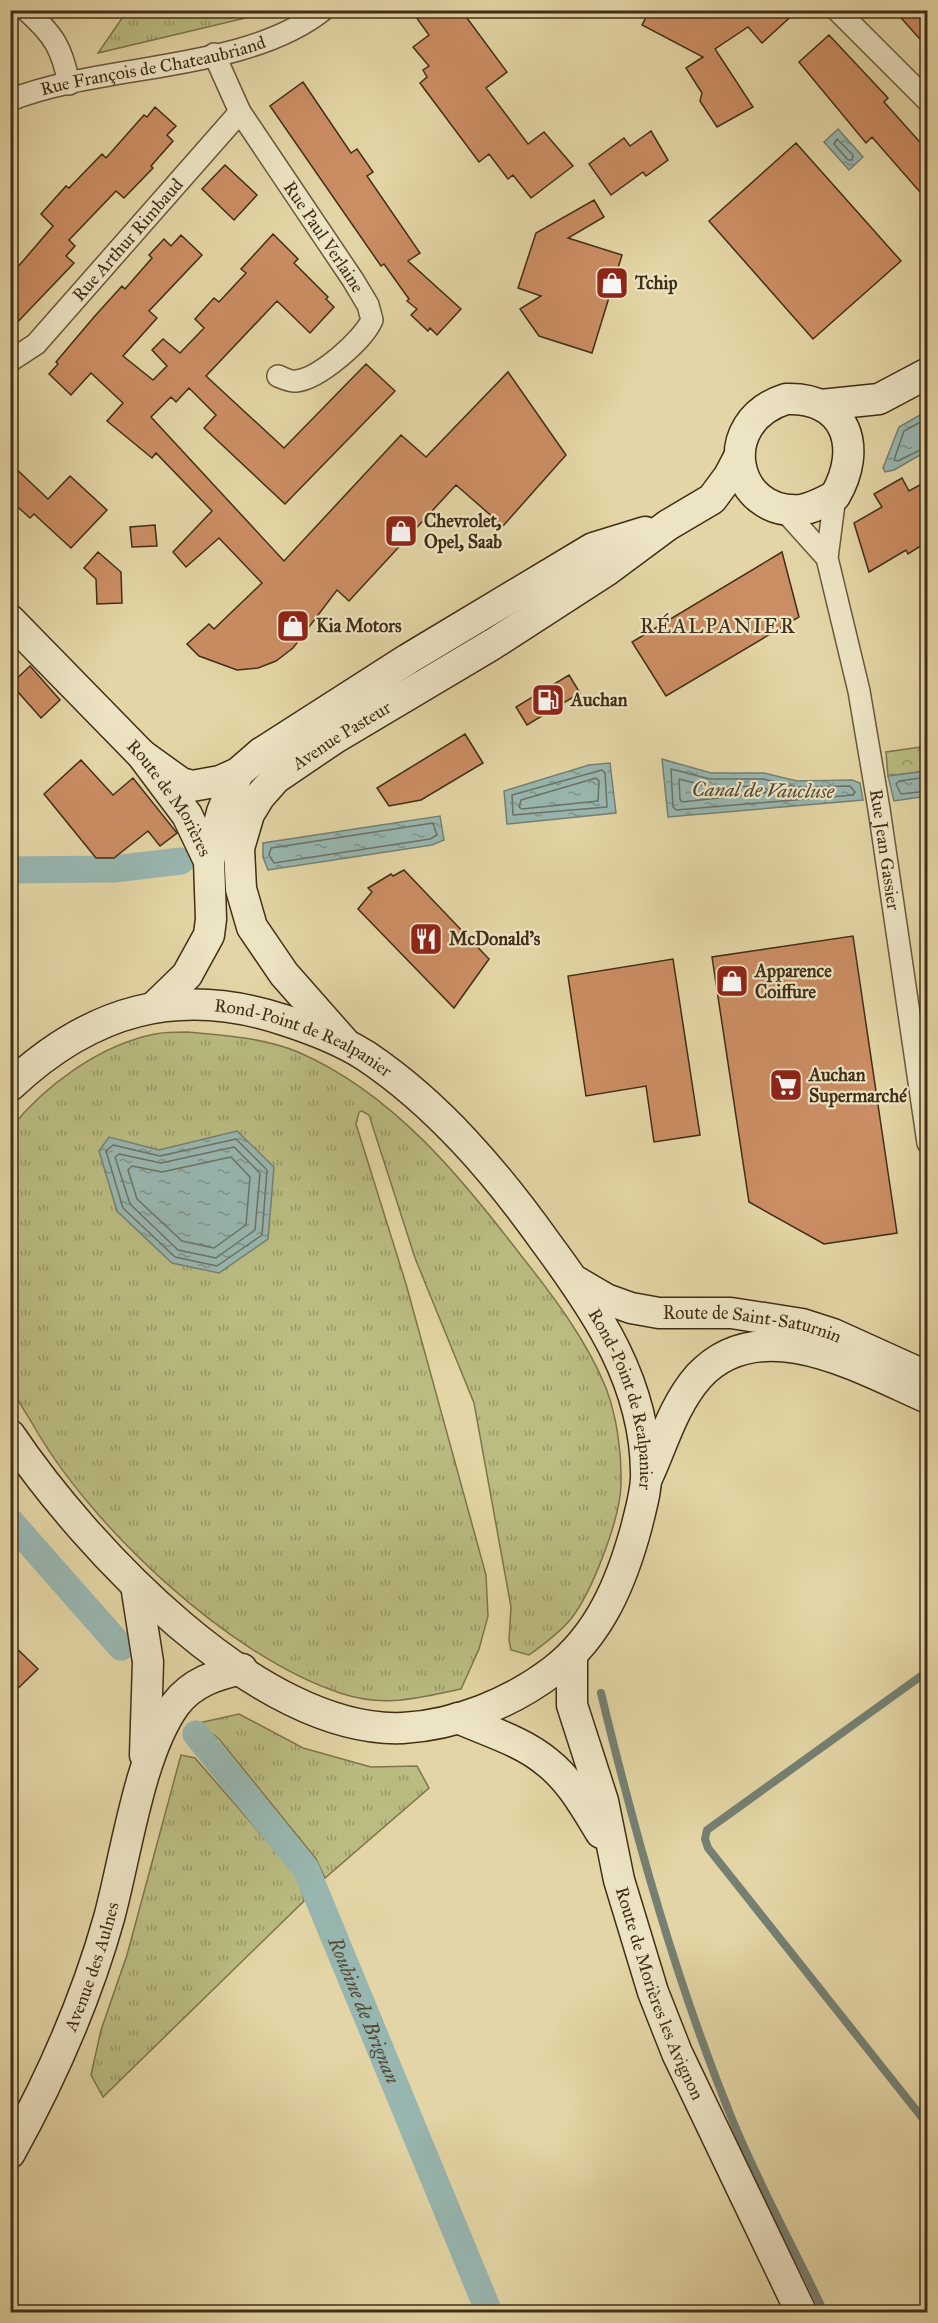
<svg xmlns="http://www.w3.org/2000/svg" width="938" height="2323" font-family="'IM FELL Great Primer',serif">
<style>
.grass{fill:url(#grass-tufts);stroke:#7e754c;stroke-width:1.5}
.forest{fill:url(#forest-crowns);stroke:#7e754c;stroke-width:1.5}
.water{fill:url(#water-ripples);stroke:#758072;stroke-width:1.5}
.lines{fill:none;stroke-linecap:round;stroke-linejoin:round}
.shore{stroke:#6c7263;stroke-width:1.5}
.stream{stroke:#758072;stroke-width:8}
.canal{stroke:#98b6b0;stroke-width:27}
.building{fill:#cb8d63;stroke:#412e16;stroke-width:1.5}
.minor-casing{stroke:#6a583a;stroke-width:24}
.secondary-casing{stroke:#412e16;stroke-width:33}
.minor{stroke:#ede4c4;stroke-width:21}
.secondary{stroke:#ede4c4;stroke-width:30}
.labels{text-anchor:middle;dominant-baseline:central;stroke-width:4.5;stroke-linejoin:round;paint-order:stroke}
.street-label{font-size:18px;fill:#412e16;stroke:#ede4c4}
.poi-label{font-size:18px;font-weight:bold;fill:#412e16;stroke:#ede4c4;text-anchor:start}
.water-label{font-size:20px;font-style:italic;fill:#524935;stroke:#ede4c4}
.quarter-label{font-size:21px;letter-spacing:1.5px;fill:#412e16;stroke:#ede4c4}
</style>
<defs>
<pattern id="grass-tufts" width="24" height="20" patternUnits="userSpaceOnUse" patternTransform="scale(1.5)"><rect width="24" height="20" fill="#babc82"/><path d="M3 7l-1-3M5 7V3M7 7l1-3M15 17l-1-3M17 17v-4M19 17l1-3" fill="none" stroke="#999969"/></pattern>
<pattern id="forest-crowns" width="20" height="18" patternUnits="userSpaceOnUse" patternTransform="scale(1.5)"><rect width="20" height="18" fill="#babc82"/><path d="M2 6a3 3 0 1 1 6 0M12 15a3 3 0 1 1 6 0" fill="none" stroke="#999969"/></pattern>
<pattern id="water-ripples" width="26" height="14" patternUnits="userSpaceOnUse" patternTransform="scale(1.5)"><rect width="26" height="14" fill="#98b6b0"/><path d="M2 4q2-2 4 0t4 0M15 11q2-2 4 0t4 0" fill="none" stroke="#7e948e"/></pattern>
</defs>
<rect width="100%" height="100%" fill="#e3d5a5"/>
<filter id="stains"><feTurbulence type="fractalNoise" baseFrequency=".00333" numOctaves="4"/><feColorMatrix values="0 0 0 0 .2 0 0 0 0 .09 0 0 0 0 .02 0 0 0 .5 -.17"/></filter>
<radialGradient id="worn" r=".72"><stop offset=".6" stop-color="#630" stop-opacity="0"/><stop offset="1" stop-color="#630" stop-opacity=".3"/></radialGradient>
<!-- grass -->
<path class="grass" d="M127,11V10L275,11L98,53Z
M187,1032C224,1035 264,1038 298,1052C393,1093 462,1178 523,1258C554,1297 587,1341 606,1388C617,1417 622,1454 621,1485C620,1519 592,1593 570,1620C559,1633 543,1645 529,1655L511,1650L509,1640L511,1607L474,1403L415,1258L369,1115L362,1111L359,1112L356,1124L406,1284L486,1575L488,1616L479,1649L461,1689C417,1698 384,1708 340,1693C228,1656 89,1525 32,1423C25,1411 13,1395 11,1383C7,1358 11,1330 11,1306C11,1247 11,1188 10,1129C45,1085 100,1045 155,1034C165,1032 177,1032 187,1032Z
M239,1714L303,1748L371,1767L417,1766L429,1788L325,1878L316,1859L219,1739L199,1723Z
M181,1755L195,1758L298,1877L304,1901L103,2097L91,2075L101,2030L127,1955Z"/>
<!-- forest -->
<path class="forest" d="M927,746V771L888,776L886,752Z"/>
<!-- water -->
<path class="water" d="M838,129L863,157L849,170L824,142Z
M927,411V451L894,470L885,472L883,468L899,427Z
M662,759L711,773H764L797,781L852,780L860,783L863,800L668,817Z
M610,763L616,813L507,824L504,791L589,765Z
M927,771V796L894,801L888,776Z
M440,816L444,840L432,845L268,870L263,857V843Z
M237,1131L274,1167L268,1239L219,1273L172,1263L117,1211L99,1151L109,1137L159,1150Z"/>
<g class="lines">
<!-- shore -->
<path class="shore" d="M837,139L853,155L852,160H848L834,144Z
M928,418L904,431L894,460L898,461L928,446
M671,769L710,779H763L796,787L850,786L855,792L853,795L676,810L673,807Z
M602,770L605,773L607,807L513,815L512,795Z
M928,777L899,781L896,784L901,794L928,791
M596,778L599,781L598,801L522,809L519,807L521,800Z
M679,779L710,787L762,786L768,790L765,793L682,802L680,799Z
M433,823L437,835L430,839L274,863L269,855L271,848Z
M236,1139L267,1170L262,1235L217,1266L175,1257L123,1208L106,1151L113,1145L160,1156Z
M234,1147L260,1173L255,1230L216,1258L178,1250L130,1204L115,1157L119,1154L161,1163Z
M231,1157L250,1177L246,1225L214,1248L182,1241L137,1199L128,1170L132,1166L162,1172Z"/>
<!-- stream -->
<path class="stream" d="M928,1671L707,1830L705,1839L708,1848L928,2125
M601,1693C636,1838 676,1981 732,2119C759,2185 794,2248 824,2312"/>
<!-- canal -->
<g class="canal">
<path d="M10,870L114,869L181,861"/>
<path d="M10,1521L121,1647"/>
<path id="s1" d="M196,1734L306,1869L489,2312"/>
</g>
</g>
<!-- building -->
<path class="building" d="M411,10H461L507,72L486,88L528,144L544,132L573,166L531,198L513,175L508,179L489,154L479,162L420,83L427,77L423,70L429,66L413,47L429,35Z
M650,10H798L762,43L748,27L715,49L753,107L717,127L700,101L702,93L686,68L703,57L642,25Z
M894,10H927V47Z
M829,35L888,98L884,102L927,150V200L872,137L866,143L799,62Z
M303,82L351,153L357,149L373,172L367,176L420,253L408,261L461,309L437,335L430,328L428,331L411,315L417,309L407,301L409,299L384,264L381,266L270,106Z
M155,107L176,126L167,135L173,141L151,166L153,168L124,198L116,191L69,240L75,246L66,256L74,263L10,330V276L53,226L41,214L66,186L69,188L102,154L106,158L144,115L147,117Z
M651,131L668,160L646,176L643,172L611,195L589,164L624,138L630,146Z
M796,143L901,261L813,339L709,221Z
M225,165L257,195L234,220L202,189Z
M594,200L604,217L568,238L622,255L592,353L539,336L520,309L541,296L518,288L536,233Z
M273,234L298,259L294,263L328,297L326,299L334,307L310,333L277,301L206,376L284,448L366,364L395,391L285,504L204,428L216,415L189,388L176,402L171,397L151,417L284,561L401,435L426,457L508,372L566,455L503,526L456,485L349,601L337,590L293,648L276,661L258,668L237,670L199,656L187,644L209,624L214,629L262,583L219,538L186,567L173,552L212,511L156,453L152,458L107,421L123,403L91,373L71,395L49,374L58,364L56,362L94,317L122,286L125,289L152,258L149,255L164,239L171,246L181,235L202,255L149,311L157,318L123,356L153,380L167,366L152,350L163,339L180,353L204,328L195,319L214,298L219,302L246,273L241,269Z
M10,463L48,499L70,476L107,510L71,548L34,514L30,518L10,500Z
M902,478L909,491L927,481V542L908,554L906,550L869,572L854,523L882,507L874,494Z
M155,525L157,546L132,547L130,527Z
M98,552L121,572L122,603L97,604L96,579L84,568Z
M782,552L799,617L666,696L632,642Z
M30,666L60,700L41,718L11,684Z
M569,675L580,693L527,725L516,707Z
M465,734L483,763L421,800L389,806L377,788Z
M81,760L113,795L133,778L177,833L160,846L148,831L114,858H96L44,794Z
M404,870L489,959L454,1008L358,909L372,892L368,888L391,874L393,876Z
M853,936L897,1233L824,1244L749,1202L712,957Z
M673,959L700,1135L654,1142L646,1086L586,1096L568,976Z
M10,1642L38,1669L10,1696Z"/>
<g class="lines">
<!-- minor casing -->
<g class="minor-casing">
<g id="minor">
<path d="M26,10C54,35 62,48 69,84"/>
<path d="M837,10L928,101"/>
<path id="s2" d="M214,54L240,112L353,280L368,305L372,320C363,340 319,379 296,381C291,382 283,378 278,376"/>
<path id="s3" d="M10,100C103,63 245,72 323,10"/>
<path id="s4" d="M10,361L36,344L240,112"/>
<path id="s5" d="M835,496L827,558L859,691L879,809L928,1143"/>
<path d="M783,509L827,558"/>
</g>
</g>
<!-- secondary casing -->
<g class="secondary-casing">
<g id="secondary">
<path d="M786,399C847,397 863,448 835,496C824,502 813,508 801,510C733,516 713,422 786,399Z"/>
<path d="M821,405L879,399L928,373"/>
<path id="s6" d="M10,620L142,755L187,815L209,861L211,919L209,935L187,975L155,1006"/>
<path d="M142,755L181,783L192,786L220,781L238,773L261,753L408,659L593,548L645,532"/>
<path d="M209,861L222,812L238,773"/>
<path id="s7" d="M344,1042L284,974L252,927L241,889L239,848L249,814L260,796L276,778L335,738L493,644L606,571L668,525L712,499L729,476L739,457"/>
<path id="s8" d="M10,1086C91,1010 178,985 284,1020C312,1029 341,1040 366,1056C439,1105 497,1174 547,1244C598,1313 645,1383 646,1472C647,1489 641,1508 637,1525C622,1581 600,1635 553,1671C511,1703 456,1725 403,1728C259,1734 84,1545 10,1435"/>
<path id="s9" d="M577,1282L606,1299L631,1308L659,1313H731L802,1324L833,1334L928,1377"/>
<path d="M648,1476C663,1443 674,1404 699,1376C761,1309 863,1370 928,1398"/>
<path d="M136,1585L148,1662L145,1755"/>
<path id="s10" d="M572,1656V1705L603,1801L619,1880L653,1992L677,2053L801,2312"/>
<path d="M458,1718C487,1731 522,1741 547,1762C571,1781 585,1807 601,1833"/>
<path id="s11" d="M10,2153C51,2079 86,2000 109,1918C126,1856 139,1755 175,1705C192,1682 216,1675 242,1669"/>
</g>
</g>
<!-- minor -->
<use href="#minor" class="minor"/>
<!-- secondary -->
<use href="#secondary" class="secondary"/>
</g>
<!-- icons -->
<defs>
<g id="shop-square" transform="scale(1.725)"><rect x="-9" y="-9" width="18" height="18" rx="4" fill="#8f2418" stroke="#ede4c4"/><path d="M-5-2.5h2.3a2.7 3.5 0 0 1 5.4 0H5L5.5 6h-11ZM-1.5-2.5h3a1.5 2.3 0 0 0-3 0Z" fill="#fff"/></g>
<g id="fuel-square" transform="scale(1.725)"><rect x="-9" y="-9" width="18" height="18" rx="4" fill="#8f2418" stroke="#ede4c4"/><path d="M-5.5-6h7V0h2V4h1.3V-2.5L3-4.5l.8-.8L6-3V5H2.5V1h-1V6h-7ZM-4.2-4.7v3.2H.2V-4.7Z" fill="#fff"/></g>
<g id="restaurant-square" transform="scale(1.725)"><rect x="-9" y="-9" width="18" height="18" rx="4" fill="#8f2418" stroke="#ede4c4"/><path d="M-5-6h1v4h1v-4h1v4h1v-4h1v5L-1.5 .5V6h-2V.5L-5-1ZM5-6V6H3V1.5H1.5Q1.5-4 5-6Z" fill="#fff"/></g>
<g id="supermarket-square" transform="scale(1.725)"><rect x="-9" y="-9" width="18" height="18" rx="4" fill="#8f2418" stroke="#ede4c4"/><path d="M-6-5.5h2.5l.6 2H6L4.5 2H-2.5L-4.4-4H-6ZM-1.5 3.2a1.3 1.3 0 1 0 .1 0ZM3 3.2a1.3 1.3 0 1 0 .1 0Z" fill="#fff"/></g>
</defs>
<g fill-rule="evenodd">
<use href="#shop-square" x="612" y="283"/>
<use href="#shop-square" x="401" y="531"/>
<use href="#shop-square" x="293" y="626"/>
<use href="#fuel-square" x="548" y="700"/>
<use href="#restaurant-square" x="426" y="939"/>
<use href="#shop-square" x="732" y="981"/>
<use href="#supermarket-square" x="786" y="1085"/>
</g>
<g class="labels">
<!-- street labels -->
<g class="street-label">
<text stroke="none"><textPath href="#s3" startOffset="147">Rue François de Chateaubriand</textPath></text>
<text stroke="none"><textPath href="#s2" startOffset="214">Rue Paul Verlaine</textPath></text>
<text stroke="none"><textPath href="#s4" startOffset="170">Rue Arthur Rimbaud</textPath></text>
<text stroke="none"><textPath href="#s7" startOffset="387">Avenue Pasteur</textPath></text>
<text stroke="none"><textPath href="#s6" startOffset="240">Route de Morières</textPath></text>
<text stroke="none"><textPath href="#s5" startOffset="360">Rue Jean Gassier</textPath></text>
<text stroke="none"><textPath href="#s8" startOffset="322">Rond-Point de Realpanier</textPath></text>
<text stroke="none"><textPath href="#s9" startOffset="183">Route de Saint-Saturnin</textPath></text>
<text stroke="none"><textPath href="#s8" startOffset="826">Rond-Point de Realpanier</textPath></text>
<text stroke="none"><textPath href="#s11" startOffset="204">Avenue des Aulnes</textPath></text>
<text stroke="none"><textPath href="#s10" startOffset="351">Route de Morières les Avignon</textPath></text>
</g>
<!-- poi labels -->
<g class="poi-label">
<text x="635" y="283">Tchip</text>
<text x="424" y="521">Chevrolet,<tspan x="424" dy="21">Opel, Saab</tspan></text>
<text x="316" y="626">Kia Motors</text>
<text x="571" y="700">Auchan</text>
<text x="449" y="939">McDonald's</text>
<text x="755" y="971">Apparence<tspan x="755" dy="21">Coiffure</tspan></text>
<text x="809" y="1075">Auchan<tspan x="809" dy="21">Supermarché</tspan></text>
</g>
<!-- water labels -->
<g class="water-label">
<text transform="translate(763 790) rotate(1)">Canal de Vaucluse</text>
<text stroke="none"><textPath href="#s1" startOffset="327">Roubine de Brignan</textPath></text>
</g>
<!-- quarter labels -->
<g class="quarter-label">
<text x="718" y="626">RÉALPANIER</text>
</g>
</g>
<!-- margin -->
<rect width="938" height="2323" fill="none" stroke="#e3d5a5" stroke-width="36"/>
<rect x="12" y="12" width="914" height="2299" fill="none" stroke="#412e16" stroke-width="3"/>
<rect x="18" y="18" width="902" height="2287" fill="none" stroke="#412e16" stroke-width="1.5"/>
<rect width="100%" height="100%" filter="url(#stains)"/>
<rect width="100%" height="100%" fill="url(#worn)"/>
</svg>
